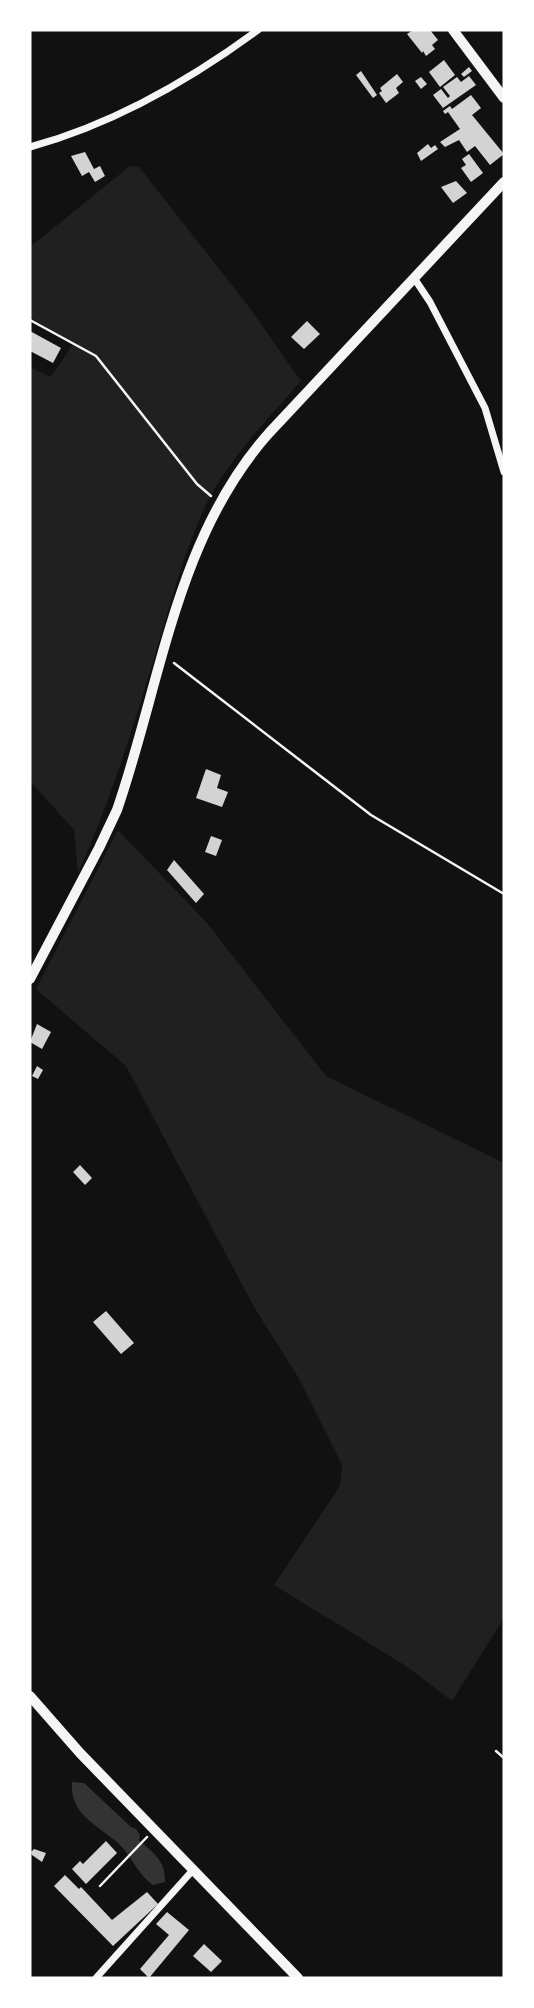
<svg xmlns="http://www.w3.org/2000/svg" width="534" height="2008" font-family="Manrope,sans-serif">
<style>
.green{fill:#202020}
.water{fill:#333}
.building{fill:#d3d3d3}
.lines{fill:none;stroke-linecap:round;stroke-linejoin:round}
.path{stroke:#f5f5f5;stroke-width:2.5}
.minor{stroke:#f5f5f5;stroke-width:7}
.tertiary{stroke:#f5f5f5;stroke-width:10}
</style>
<rect width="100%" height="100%" fill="#111"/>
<!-- green -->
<path class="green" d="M130,166L139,167L246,303L301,381C268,419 230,457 207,503C185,548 172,599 157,648C134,725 111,800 78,873L74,830L30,781V367L51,377L73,344L30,317V247Z
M118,830L207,923L326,1076L504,1163V1618L452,1701L406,1666L274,1585L340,1486L342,1465L298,1377L254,1307L126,1066L36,989Z"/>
<!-- water -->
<path class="water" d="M72,1782L84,1783L131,1827L136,1829L140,1835L139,1840C152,1852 166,1860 165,1882L153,1885C139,1875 133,1860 122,1847C102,1826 69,1817 72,1782Z"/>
<!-- building -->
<path class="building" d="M413,30H430L438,40L432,45L435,49L426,56L423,51L422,53L407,34Z
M444,60L455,75L440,87L429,72Z
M469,67L472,71L464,77L461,74Z
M361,71L377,95L373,98L356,75Z
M397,74L403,82L396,88L399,93L386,103L379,93L382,91L380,88Z
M469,76L476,85L443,108L433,95L441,89L448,98L450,96L443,87L457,77L461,82Z
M421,77L427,84L421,89L415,81Z
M471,95L481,108L472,115L504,154L490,165L475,146L467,152L459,140L445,147L440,142L460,129L448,112L445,114L443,111L450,106L452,109Z
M428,144L431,148L435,145L438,149L421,161L417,153Z
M85,152L94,169L100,166L105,176L95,182L89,172L82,176L71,156Z
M469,154L483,173L471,182L461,168L466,165L462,159Z
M456,181L467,193L453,203L441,187Z
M307,321L320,334L304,349L291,337Z
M30,331L61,348L53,363L30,351Z
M206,769L221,775L217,788L228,792L222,807L196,798Z
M211,836L222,840L216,856L205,852Z
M174,860L204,894L196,903L167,870Z
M37,1024L51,1032L42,1049L30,1042Z
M37,1066L43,1070L38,1079L32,1076Z
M80,1165L92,1178L85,1185L73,1172Z
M106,1311L134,1343L121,1354L93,1322Z
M106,1841L117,1853L86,1884L72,1869L80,1861L83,1864Z
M34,1849L46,1853L42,1862L32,1855L31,1852Z
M65,1875L79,1889L81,1887L112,1920L147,1892L158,1904L113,1946L54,1886Z
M167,1912L189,1930L149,1978L140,1969L169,1935L156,1924Z
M204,1944L222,1961L211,1972L193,1956Z"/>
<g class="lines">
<!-- path -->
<path class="path" d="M30,320L96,356L197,484L211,496
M174,663L371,815L504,894
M496,1751L504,1758
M100,1886L147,1837"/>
<!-- minor -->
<path class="minor" d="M30,147C111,125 190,80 258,30
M414,278L430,302L485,408L504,472
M96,1978L193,1870"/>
<!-- tertiary -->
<path class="tertiary" d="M453,30L504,98
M30,979L99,848L117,810C161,683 176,537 269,433L504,182
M30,1696L80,1753L298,1978"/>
</g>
<!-- border -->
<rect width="534" height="2008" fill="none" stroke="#ffffff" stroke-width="63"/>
</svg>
